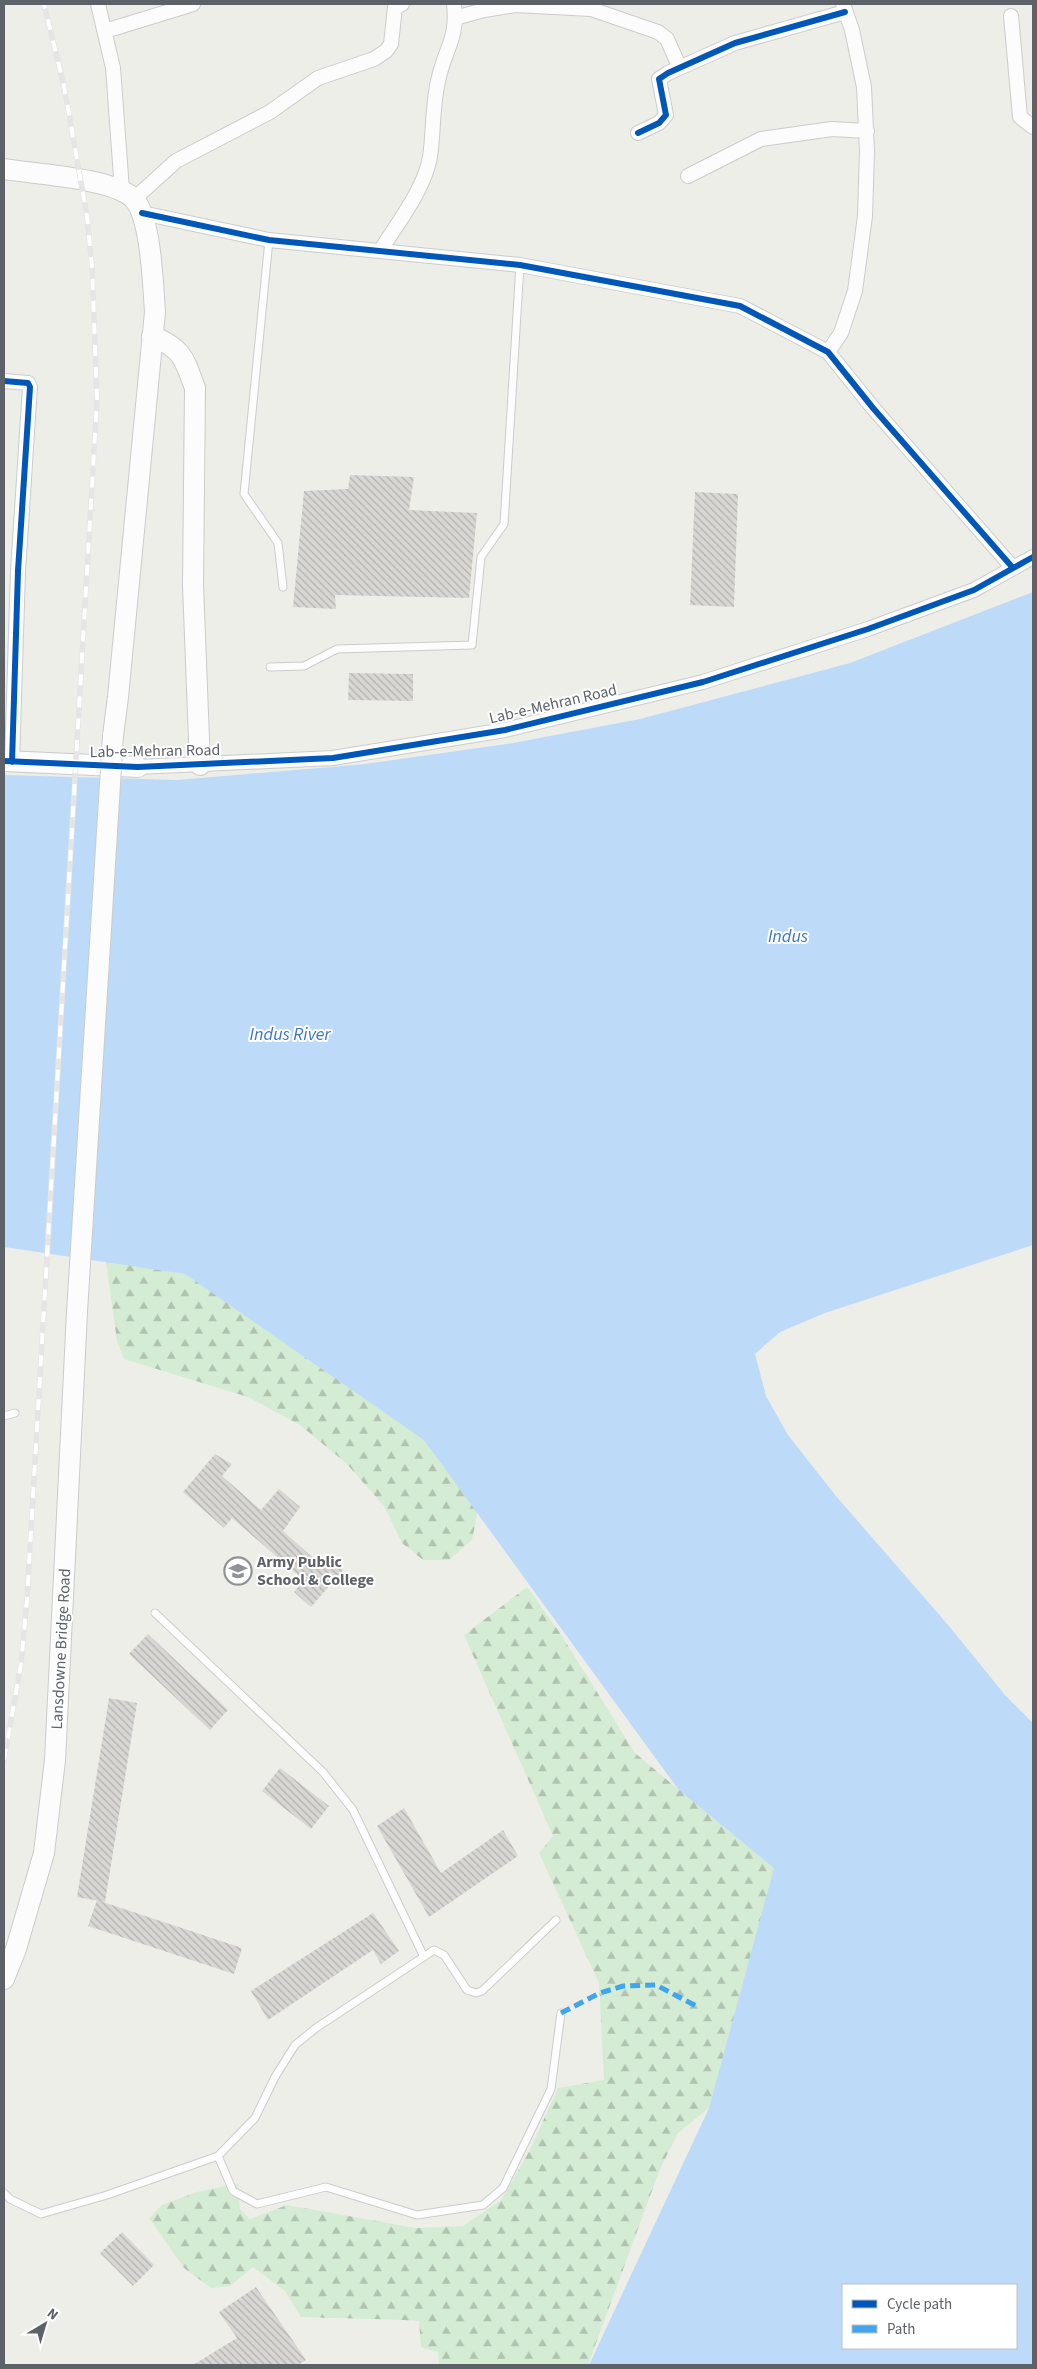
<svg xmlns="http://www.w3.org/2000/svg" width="1037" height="2369" font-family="'Source Sans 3',sans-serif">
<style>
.forest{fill:url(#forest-firs)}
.water{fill:#bddbf8;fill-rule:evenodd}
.building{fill:url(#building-back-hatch)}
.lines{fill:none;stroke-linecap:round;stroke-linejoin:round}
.lane-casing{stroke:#cbcccb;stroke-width:9}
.street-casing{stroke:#cbcccb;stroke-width:16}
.secondary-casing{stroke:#cacbcb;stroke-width:22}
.lane{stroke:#fcfcfc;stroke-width:7}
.street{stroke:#fcfcfc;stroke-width:14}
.secondary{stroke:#fcfcfc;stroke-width:20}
.rail-casing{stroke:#e4e5e4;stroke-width:5.5}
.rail{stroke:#fff;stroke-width:4;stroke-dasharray:11;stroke-linecap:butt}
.secondary-bridge-casing{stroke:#cacbcb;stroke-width:22;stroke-linecap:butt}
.secondary-bridge{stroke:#fcfcfc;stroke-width:20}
.quiet{stroke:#40a5ee;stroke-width:5;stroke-dasharray:10 5;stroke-linecap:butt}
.cycleway-casing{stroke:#fff;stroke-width:9}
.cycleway{stroke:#0057b8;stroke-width:6}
.labels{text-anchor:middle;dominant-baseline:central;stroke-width:4;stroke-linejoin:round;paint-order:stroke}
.street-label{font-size:16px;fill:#5d6168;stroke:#fff}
.poi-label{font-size:16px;font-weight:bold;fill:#5d6168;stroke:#fff;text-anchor:start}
.water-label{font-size:18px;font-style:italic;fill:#3c76c5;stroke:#fff}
</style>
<defs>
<pattern id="forest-firs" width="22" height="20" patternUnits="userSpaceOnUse" patternTransform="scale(1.25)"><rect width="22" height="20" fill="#d5ecd4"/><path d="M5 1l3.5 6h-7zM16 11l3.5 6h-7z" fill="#b0c3b0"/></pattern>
<pattern id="building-back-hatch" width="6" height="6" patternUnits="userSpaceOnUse" patternTransform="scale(1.25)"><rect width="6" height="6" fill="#d8d7d4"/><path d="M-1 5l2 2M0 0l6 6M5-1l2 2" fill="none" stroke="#b2b2b0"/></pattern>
</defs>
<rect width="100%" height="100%" fill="#eeeee9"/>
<!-- forest -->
<path class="forest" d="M102,1234L345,1351L481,1495L472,1540L449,1560H423L402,1543L384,1506L346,1463L300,1425L248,1397L124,1359L117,1341Z
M527,1587L560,1633L635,1753L678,1789L725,1816L774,1868L754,1968L709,2108L678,2133L660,2169L588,2365H439L438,2352L421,2347L419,2321C379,2318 340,2319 301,2317L285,2291L253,2267L230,2286L211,2288L184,2268L149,2218L162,2205L197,2192L238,2183L240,2209L250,2219L287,2205L416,2228L463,2226L501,2200L530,2150L558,2088L604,2080L599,1983L539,1853L553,1836L464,1635Z"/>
<!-- water -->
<path class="water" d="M1033,592V1245L825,1313L780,1332L755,1354L766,1396L788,1435L836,1496L949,1626L1005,1695L1033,1723V2365H589L709,2108L774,1868L678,1789L424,1440L185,1274L4,1247V775L177,780L365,764L513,743L640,719L850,663ZM843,2285H1016V2348H843Z"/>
<!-- building -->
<path class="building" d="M350,475L414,477L409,510L477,513L469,598L335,595L336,609L293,607L304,491L348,489Z
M695,492L738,494L734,607L690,605Z
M349,673L413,674V701L348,700Z
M215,1454L232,1464L222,1476L261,1510L279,1489L300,1507L283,1531L320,1564L326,1556L343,1570L311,1607L294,1592L304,1580L232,1518L224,1528L183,1492Z
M148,1634L228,1710L210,1730L129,1654Z
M109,1698L137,1703L105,1902L77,1897Z
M280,1768L329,1806L311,1829L262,1791Z
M404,1808L441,1873L503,1830L518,1856L429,1917L377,1826Z
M97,1900L242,1948L234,1974L88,1926Z
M373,1913L399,1951L381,1964L373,1950L268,2020L251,1991Z
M122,2232L154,2265L133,2286L100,2253Z
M256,2287L306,2360L298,2365H193L237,2338L219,2312Z"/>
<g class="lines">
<!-- lane casing -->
<g class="lane-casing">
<path id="lane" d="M269,240L244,494L278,543L283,587
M270,667L304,666L337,649L472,645L481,557L504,524L520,265
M4,1416L15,1413
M155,1613L323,1772L353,1810L424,1957
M218,2156L233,2191L257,2204L326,2187L417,2215L483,2205L503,2188L551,2089L561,2013
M4,2193L10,2199L41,2214L107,2195L218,2156L255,2118L275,2077L295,2045L316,2028L434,1950L444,1955L467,1990L476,1993L482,1991L556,1920"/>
</g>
<!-- street casing -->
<g class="street-casing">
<path id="street" d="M98,4L113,68L122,190
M1011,16L1020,117L1033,127
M455,18L484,10L516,5L591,9L658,32L667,39L679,66
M105,31L193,4
M638,133L659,123L666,115L659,79L668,73L735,43L845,12
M688,176L761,139L832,129L867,131
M134,199L176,161L270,112L318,78L374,59L386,51L391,44L395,7L402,4
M142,213L269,240L520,265L740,306L828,352L873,408L1013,568
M380,251C397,224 425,188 430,157C434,130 432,103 439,77C446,47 458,38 454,4
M828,352L841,333L855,291L865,216L867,151L864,87L852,30L843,4
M4,381L28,383L30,387L18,571L12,762
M138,767L333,758L505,730L703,682L868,629L974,590L1033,557"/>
</g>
<!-- secondary casing -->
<g class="secondary-casing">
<path id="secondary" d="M4,169C34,174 114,178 134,199C151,218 153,285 155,312L118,697L113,736
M152,336C183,349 184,358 195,388L193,585L200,765
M4,761L138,767
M4,1979L16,1949L44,1853L55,1760L77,1312"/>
</g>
<!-- lane -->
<use href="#lane" class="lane"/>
<!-- street -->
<use href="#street" class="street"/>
<!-- secondary -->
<use href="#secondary" class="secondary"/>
<!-- rail casing -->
<g class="rail-casing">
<path id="rail" d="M4,1760L21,1664L27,1599L97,400L92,267L87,216L64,86L44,4"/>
</g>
<!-- rail -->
<use href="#rail" class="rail"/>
<!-- secondary-bridge casing -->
<g class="secondary-bridge-casing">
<path id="secondary-bridge" d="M77,1312L113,736"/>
</g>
<!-- secondary-bridge -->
<use href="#secondary-bridge" class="secondary-bridge"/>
<!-- quiet -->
<path class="quiet" d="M561,2013L600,1993L623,1986L656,1985L698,2007"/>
<!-- cycleway casing -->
<g class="cycleway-casing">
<path id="cycleway" d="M638,133L659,123L666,115L659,79L668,73L735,43L845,12
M142,213L269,240L520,265L740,306L828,352L873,408L1013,568
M4,381L28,383L30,387L18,571L12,762
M4,761L138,767L333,758L505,730L703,682L868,629L974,590L1033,557"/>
</g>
<!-- cycleway -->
<use href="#cycleway" class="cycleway"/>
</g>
<!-- icons -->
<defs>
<g id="university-ring" transform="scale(1.4375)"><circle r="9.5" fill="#fff" stroke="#909295" stroke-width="1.5"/><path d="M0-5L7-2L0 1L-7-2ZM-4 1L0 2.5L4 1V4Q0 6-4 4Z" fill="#909295"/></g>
</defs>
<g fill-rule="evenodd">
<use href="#university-ring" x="238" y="1571"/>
</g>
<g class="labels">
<!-- street labels -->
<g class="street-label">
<text transform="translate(553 704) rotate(-13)">Lab-e-Mehran Road</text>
<text transform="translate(155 751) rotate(-1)">Lab-e-Mehran Road</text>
<text transform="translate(61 1649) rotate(-87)">Lansdowne Bridge Road</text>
</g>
<!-- poi labels -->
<g class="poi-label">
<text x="257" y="1562">Army Public<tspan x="257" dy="18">School &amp; College</tspan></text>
</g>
<!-- water labels -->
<g class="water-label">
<text x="788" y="936">Indus</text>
<text x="290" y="1034">Indus River</text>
</g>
</g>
<!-- border -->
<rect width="1037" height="2369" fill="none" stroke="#5d6168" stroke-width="10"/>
<!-- legend -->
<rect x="842" y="2284" width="175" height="65" fill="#ffffff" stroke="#bec0c3"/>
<rect x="852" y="2300" width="25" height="8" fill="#0057b8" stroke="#bec0c3"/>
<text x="887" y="2309" font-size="15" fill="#5d6168">Cycle path</text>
<rect x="852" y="2325" width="25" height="8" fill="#40a5ee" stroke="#bec0c3"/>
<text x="887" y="2334" font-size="15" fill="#5d6168">Path</text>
<!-- north arrow -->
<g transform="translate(45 2324) rotate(38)" stroke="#ffffff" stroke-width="4" paint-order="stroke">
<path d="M0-4L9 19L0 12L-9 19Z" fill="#5d6168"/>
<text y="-8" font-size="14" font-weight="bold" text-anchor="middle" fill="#5d6168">N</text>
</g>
</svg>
